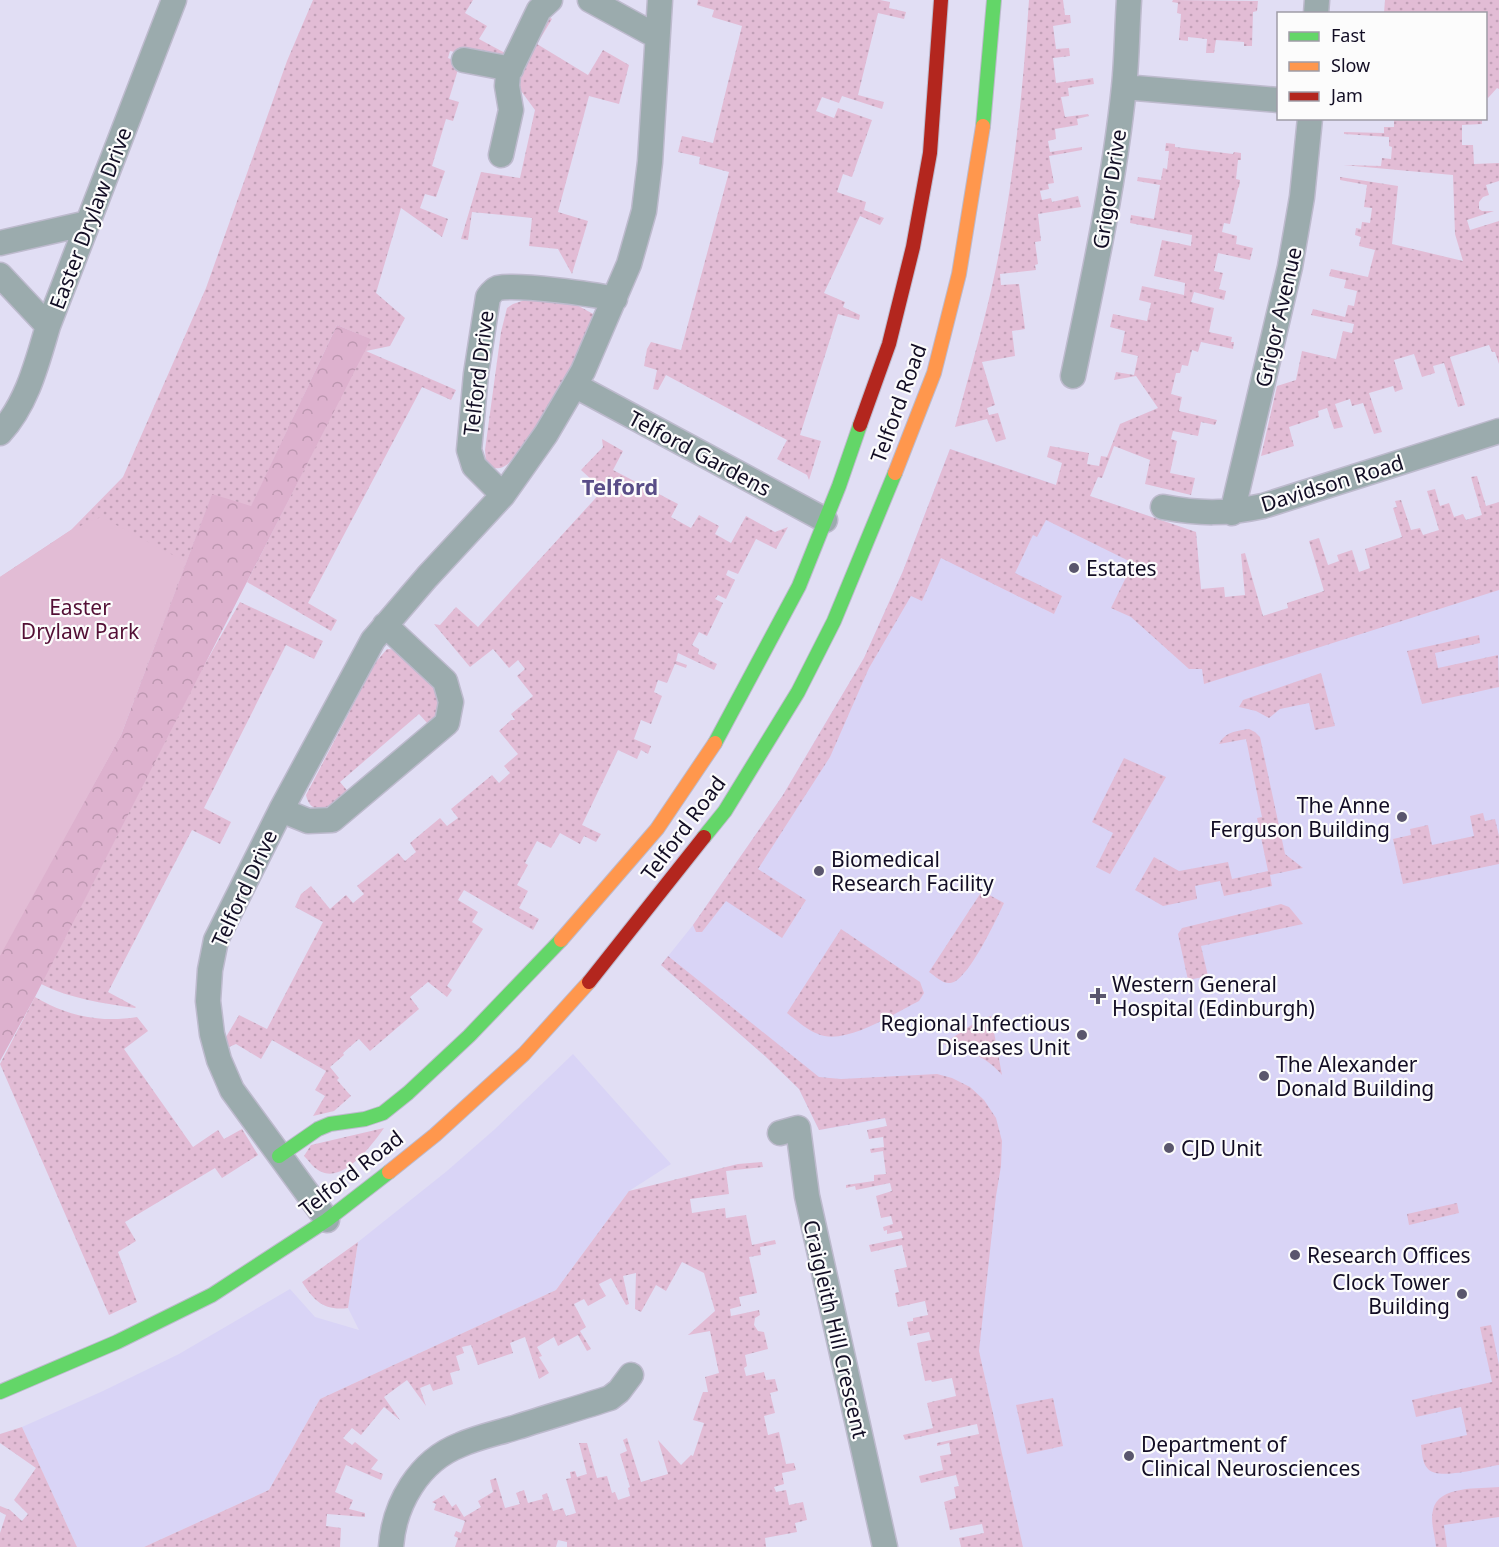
<svg xmlns="http://www.w3.org/2000/svg" width="1499" height="1547" font-family="'Noto Sans',sans-serif">
<style>
.built{fill:#d9d4f6}
.grass{fill:url(#grass-dots)}
.forest{fill:url(#forest-crowns)}
.park{fill:#e2bcd5}
.lines{fill:none;stroke-linecap:round;stroke-linejoin:round}
.street-casing{stroke:#bdbacd;stroke-width:27}
.fast-casing{stroke:#bdbacd;stroke-width:16}
.slow-casing{stroke:#bdbacd;stroke-width:16}
.jam-casing{stroke:#bdbacd;stroke-width:16}
.street{stroke:#9babad;stroke-width:24}
.fast{stroke:#63d668;stroke-width:14}
.slow{stroke:#ff974d;stroke-width:14}
.jam{stroke:#b3261e;stroke-width:14}
.poi-dot{fill:#5a566d;stroke:#fcfcfc;stroke-width:2}
.labels{text-anchor:middle;dominant-baseline:central;stroke-width:4.5;stroke-linejoin:round;paint-order:stroke}
.street-label{font-size:21px;fill:#120d24;stroke:#fcfcfc}
.poi-label{font-size:21px;fill:#120d24;stroke:#fcfcfc;text-anchor:start}
.park-label{font-size:21px;fill:#530f35;stroke:#fcfcfc}
.neighbourhood-label{font-size:22px;font-weight:bold;fill:#594d87;stroke:#fcfcfc}
</style>
<defs>
<pattern id="grass-dots" width="8" height="8" patternUnits="userSpaceOnUse" patternTransform="scale(1.5)"><rect width="8" height="8" fill="#e2bcd5"/><path d="M2 2h.1M6 6h.1" fill="none" stroke="#c1a0b7" stroke-width="1.8" stroke-linecap="round"/></pattern>
<pattern id="forest-crowns" width="20" height="18" patternUnits="userSpaceOnUse" patternTransform="scale(1.5)"><rect width="20" height="18" fill="#ddb1ce"/><path d="M2 6a3 3 0 1 1 6 0M12 15a3 3 0 1 1 6 0" fill="none" stroke="#bd97b1"/></pattern>
</defs>
<rect width="100%" height="100%" fill="#e1def4"/>
<!-- built -->
<path class="built" d="M950,449L1196,532L1207,661L1499,569V1547H1023L944,1196L929,1111L819,1130L799,1089L765,1056L661,965L693,925L783,795L864,658L903,571Z
M573,1054L671,1164L629,1191L556,1290L320,1399L269,1490L144,1547H77L22,1427L103,1391L179,1354L290,1289L315,1317L359,1330L348,1308L358,1242L447,1171L495,1129Z"/>
<!-- grass -->
<path class="grass" d="M313,0H473L465,13L487,26L479,39L505,53L501,58L487,59L450,51L448,58L460,63L449,99L459,102L453,121L446,119L432,166L445,171L436,197L425,194L420,208L448,219L442,237L401,208L376,293L405,318L390,346L366,351L456,390L451,400L422,387L308,603L337,620L331,631L247,582L370,339L337,325L251,507L212,495L121,735L0,953V577L71,530L123,477L206,288L287,61Z
M698,0H880L890,2L889,8L906,12L904,19L878,13L858,95L884,102L882,109L842,96L839,103L822,97L816,111L834,118L838,108L872,120L852,177L843,174L837,192L866,202L864,210L884,218L880,225L860,216L824,293L845,302L843,307L860,315L859,320L838,314L800,435L821,441L809,480L807,475L777,459L787,440L666,375L658,390L653,389L657,370L644,366L647,349L651,342L681,350L729,172L699,164L700,157L678,152L682,136L713,143L742,26L712,17L714,10L697,5Z
M1029,0H1063L1065,15H1070L1071,23L1053,26L1056,49L1069,48L1070,56L1053,58L1056,83L1093,78L1094,84L1068,88L1069,96L1061,97L1065,117L1088,114L1089,116L1077,119L1078,125L1055,129L1056,139L1048,141L1050,152L1082,147V150L1049,156L1054,183L1048,184L1049,189L1040,191L1042,200L1051,198L1052,202L1078,196L1081,207L1038,214L1041,241L1035,242L1038,264L1035,265L1036,270L1000,274L1001,285L1019,284L1025,329L1012,331L1015,356L982,362L995,405L987,408L989,415L998,413L1006,439L996,442L987,419L955,427C969,374 985,321 996,268C1014,179 1023,90 1029,0Z
M1173,0L1258,1L1257,11L1253,12L1252,46H1244V42L1216,40L1214,53H1206L1207,39L1188,37V41L1179,40L1181,14L1177,13L1178,3L1172,2Z
M1385,0H1499V89L1497,88L1488,98L1486,96V14L1384,13Z
M548,16L552,19L537,44L588,75L603,50L629,65L619,104L589,96L558,212L588,221L572,274L558,249L529,246L532,218L472,212L468,240L461,239L481,172L520,178L535,110L513,80Z
M1394,119H1482V124L1462,125V145H1473L1474,164L1499,163V181L1486,185L1489,195L1483,197L1479,202V209L1482,211H1494L1467,220L1470,230L1499,221V364L1495,352H1492L1489,345L1450,357L1465,405L1458,407L1444,363L1433,366L1435,373L1422,377L1414,354L1394,360L1403,389L1395,392L1393,386L1369,393L1382,432L1374,434L1363,403L1352,406L1350,399L1335,404L1343,427L1334,429L1327,408L1318,411L1319,417L1289,427L1294,446L1261,456L1277,386L1296,380L1302,351L1336,359L1343,331L1352,333L1354,324L1311,315L1313,309L1345,317L1348,305L1354,306L1357,291L1344,288L1346,280L1329,276L1331,269L1368,277L1375,250L1359,246L1361,237L1355,235L1356,228L1361,229L1362,222L1370,223L1372,208L1364,207L1367,185L1340,180V177L1398,186L1392,244L1463,261L1455,234L1453,175L1343,165L1381,166L1382,158L1391,159L1392,147L1389,146V137L1344,134V132L1384,133V127H1394Z
M1166,143L1175,144V147L1233,154L1234,152L1241,153V160H1238L1236,179L1240,180L1239,187L1238,188L1230,224L1224,223L1222,232L1237,236L1236,244L1253,248L1250,260L1218,253L1214,271L1223,273L1219,289L1226,291L1224,300L1194,292L1191,302L1214,308L1209,332L1232,337L1231,342H1234L1233,349L1201,342L1198,352L1192,350L1188,366L1182,365L1180,373H1176L1171,394L1182,397L1179,411L1217,420L1215,425L1201,422L1198,436L1173,431L1171,439L1177,441L1170,473L1195,478L1191,495L1145,484L1150,460L1114,446L1102,478L1098,477L1090,496L1196,532L1201,589L1224,587L1225,597L1245,595L1241,554L1245,553L1263,616L1288,608L1287,603L1324,591L1309,541L1319,538L1328,565L1339,561L1337,555L1352,550L1359,572L1370,568L1365,549L1402,537L1393,508L1397,507L1395,501L1401,500L1411,530L1420,528L1423,535L1439,530L1427,491L1435,489L1440,506L1449,503L1454,517L1463,514L1466,520L1482,515L1471,477L1477,476L1486,506L1499,502V590L1204,684L1202,669H1189L1131,617L1111,608L1133,563L1046,520L1037,537L1033,535L1015,573L1062,596L1054,614L941,558L922,601L911,596L869,668L830,757L758,869L806,900L782,938L726,901L702,932H696L693,925L783,795L864,658L903,571L950,449L1056,485L1062,463L1047,457L1050,446L1089,453L1087,464L1099,466L1101,456L1107,457L1120,424L1158,408L1136,376L1114,380L1116,372L1134,375L1138,356L1121,352L1125,331L1110,327L1113,314L1147,321L1151,303L1139,300L1142,286L1184,295L1185,283L1154,276L1162,240L1191,246L1192,235L1130,223L1131,215L1154,219L1160,185L1137,181L1138,177L1161,180L1163,168L1167,169L1169,151H1165Z
M528,299L575,304L595,315L573,366L538,427L508,464C500,470 493,470 486,462L485,450L501,332L507,308L513,304Z
M602,439L623,451L613,470L678,504L671,517L691,528L699,515L719,526L715,534L731,543L746,516L775,532L788,527L776,549L756,539L738,574L728,570L726,575L735,580L726,599L718,595L715,599L723,603L707,636L699,632L692,645L699,649L698,654L717,664L714,670L678,653L676,661L687,665L686,668L675,664L667,683L658,680L654,692L662,696L651,724L641,720L634,739L651,746L648,754L641,750L637,759L618,750L582,825L601,834L596,842L584,836L580,844L560,833L551,848L537,841L525,863L528,865L517,885L528,891L519,908L539,919L533,930L464,890L458,900L478,912L472,922L483,929L447,986L452,990L447,997L428,982L410,997L419,1009L370,1051L359,1039L343,1053L344,1055L330,1067L339,1078L337,1080L351,1096L334,1111L313,1116L325,1096L315,1090L326,1071L272,1040L261,1059L236,1044L229,1047L226,1037L239,1015L267,1029L323,922L295,907L301,894L311,886L330,909L346,895L353,903L364,894L357,886L398,853L405,861L416,852L410,843L440,818L447,826L458,818L451,809L492,775L499,783L510,773L504,766L518,754L499,731L511,720H515L511,714L533,696L517,676L525,669L518,660L509,668L493,649L470,667L434,624L440,625L456,607L478,627L603,490L581,470L603,447Z
M240,602L323,641L314,659L286,645L204,808L231,822L220,844L192,830L108,992L136,1007L135,1008C102,1003 71,999 41,984L201,671Z
M1479,635L1480,643L1435,653L1438,668L1498,655L1499,687L1422,704L1407,651Z
M387,649C390,649 393,649 396,650C406,654 434,687 440,697L438,717L429,725L419,714L340,782L351,795L322,811C313,808 308,805 306,795L375,663Z
M1321,673L1335,726L1315,730L1309,703L1280,709L1269,718L1256,711L1239,707L1243,700Z
M1249,729L1255,732L1260,737L1285,854L1303,868L1270,875L1272,886L1224,896L1220,881L1195,886L1197,899L1163,906L1135,890L1154,857L1179,871L1228,862L1232,879L1268,871L1257,818L1262,817L1246,739L1219,744C1225,732 1236,731 1249,729Z
M1124,758L1166,777L1110,874L1096,867L1113,833L1092,822Z
M1483,813L1485,821L1495,819L1499,836V864L1403,884L1393,839L1411,835L1410,829L1428,825L1432,845L1474,836L1470,816Z
M982,891L1004,903C997,918 967,983 950,983C943,984 935,976 929,972Z
M1281,904L1289,907L1303,924L1201,946L1208,976L1188,980L1178,934L1182,928Z
M841,929L920,982L924,993L919,1001C893,1014 845,1046 818,1034C807,1030 796,1020 787,1013Z
M668,956L819,1077L841,1079L937,1074L952,1078L970,1087L984,1100L996,1118L1002,1141L1001,1166L996,1196L979,1351L1023,1547H961L959,1538L984,1533L982,1524L950,1530L944,1502L956,1498L954,1487L959,1486L956,1475L921,1483L919,1476L943,1470L940,1456L951,1454L949,1443L937,1446V1443L979,1434L977,1424L905,1440L903,1435L933,1428L927,1403L956,1396L952,1378L932,1382L931,1380L925,1381L917,1343L931,1340L929,1332L910,1336L907,1322L913,1321V1318L928,1315L925,1301L898,1307L895,1293L899,1292L894,1270L907,1267L902,1245L871,1252L869,1245L903,1238L901,1231L887,1234V1230L884,1231L883,1227L893,1224L891,1216L881,1218L876,1196L892,1191L890,1183L856,1190L855,1186L846,1188V1185L874,1181V1175L886,1174L883,1151L871,1153L870,1149L884,1147L883,1137L869,1139L867,1130L887,1126L885,1118L819,1130L799,1089L765,1056L661,965Z
M35,997C67,1016 100,1023 137,1017L148,1031L124,1049L193,1147L218,1130L224,1139L242,1129L258,1155L222,1178L215,1168L125,1222L136,1241L118,1252L137,1302L109,1315L0,1064Z
M991,1016L1002,1075C986,1056 967,1050 943,1044L979,1020Z
M384,1128C373,1144 344,1182 322,1172C315,1170 309,1161 304,1156L311,1145Z
M762,1162L763,1167L726,1171L729,1194L690,1199L692,1213L725,1208L726,1218L746,1215L752,1245L775,1240L776,1244L760,1247L761,1255L749,1257L757,1293L739,1297L741,1306L730,1309L731,1316L759,1310L760,1315L755,1318L754,1325L758,1331L764,1332L768,1349L745,1355L747,1366L744,1368L746,1376L764,1372L766,1380L775,1379L778,1391L770,1393L775,1413L764,1416L768,1435L779,1432L786,1464L794,1463L796,1470L782,1473L784,1484L774,1487L776,1492L786,1490L789,1505L803,1502L807,1520L795,1523L797,1532L765,1538L766,1547H567V1542L558,1540L556,1547H455L458,1538L454,1536L456,1531L461,1533L465,1521L434,1510L436,1504L432,1502L444,1495L452,1507L456,1504L464,1517L481,1507L478,1501L493,1492L490,1480L496,1478L505,1508L520,1504L516,1493L524,1490L528,1503L543,1499L542,1495L547,1493L553,1511L563,1508L566,1516L576,1513L566,1479L571,1478L570,1472L575,1471L577,1477L587,1474L579,1443H587L597,1478L607,1476L612,1493L615,1492L618,1500L630,1496L628,1488L630,1487L620,1454L627,1451L623,1440L627,1438L641,1482L668,1474L658,1440L681,1465L691,1455L693,1456L704,1423L693,1420L703,1392H708L705,1377L719,1373L710,1331L688,1335L715,1311L704,1273L682,1262L666,1291L656,1285L641,1312L635,1309L636,1273L623,1276L629,1304L626,1305L611,1278L599,1284L606,1296L588,1306L584,1299L574,1304L586,1327L580,1331L591,1349L587,1351L578,1335L558,1346L554,1337L537,1347L542,1356L539,1357L549,1373L539,1379L525,1337L510,1343L513,1353L478,1365L471,1345L462,1347L464,1353L456,1356L460,1370L450,1373L453,1384L433,1391L430,1384L420,1388L426,1406L407,1380L384,1397L400,1420L384,1407L361,1435L352,1428L343,1438L352,1445L355,1442L378,1460L371,1469L383,1474L381,1480L346,1465L335,1492L353,1500L349,1509L365,1513V1517L327,1514L326,1526L341,1528L340,1547H144L269,1490L320,1399L556,1290L629,1191L738,1164Z
M1457,1203L1459,1213L1409,1225L1407,1214Z
M358,1242L348,1308C324,1311 314,1301 302,1282Z
M1491,1325L1499,1365V1465C1483,1467 1439,1481 1428,1469C1422,1463 1422,1452 1421,1445L1467,1435L1461,1407L1416,1417L1412,1400L1492,1382L1480,1327Z
M1053,1398L1063,1446L1027,1454L1016,1405Z
M22,1427L77,1547H0V1533L6,1515L0,1512V1506L10,1510L22,1521L28,1514L14,1500L36,1468L0,1443V1434Z
M1499,1487V1517L1444,1525L1447,1547H1436C1435,1535 1430,1521 1433,1510C1438,1485 1480,1489 1499,1487Z"/>
<!-- forest -->
<path class="forest" d="M337,325L371,339L35,997L0,1061V953L121,735L212,494L251,506Z"/>
<!-- park -->
<path class="park" d="M101,517L186,562L120,737L0,956V577L71,530Z"/>
<g class="lines">
<!-- street casing -->
<g class="street-casing">
<path id="street" d="M590,0L656,36
M1316,14L1317,0
M464,60L511,69
M1124,87L1278,100
M501,155L511,110L507,86L508,74L539,10L550,0
M0,243L88,223
M0,275L48,326
M1073,376C1093,280 1114,184 1124,87C1127,58 1127,29 1129,0
M576,386L825,520
M0,433C27,404 37,363 48,326L174,0
M503,495L474,466L469,450L476,374L488,297C491,293 493,290 498,288C519,284 592,294 615,299
M1163,507C1200,514 1226,514 1263,506L1499,431
M1232,513L1290,267L1302,197L1310,118
M281,810L308,821L332,820L447,723L451,702L445,681L385,625
M780,1133L798,1128L807,1196L885,1547
M327,1220L232,1090L219,1060L212,1034L208,1001L210,970L216,940L281,810L373,640L427,577L503,495L546,434L583,371L629,264L644,211L650,162L660,0
M391,1547C394,1504 419,1461 460,1445C478,1437 498,1433 517,1427C548,1417 579,1408 610,1398L619,1391L631,1375"/>
</g>
<!-- fast casing -->
<g class="fast-casing">
<path id="fast" d="M983,126L994,0
M715,743L799,586L839,486L860,425
M704,837L725,811L798,692L834,621L895,473
M279,1156L318,1129L330,1124L365,1119L383,1113L408,1093L469,1036L561,940
M0,1392L117,1342L212,1295L327,1220L389,1172"/>
</g>
<!-- slow casing -->
<g class="slow-casing">
<path id="slow" d="M895,473L934,373L959,274L983,126
M561,940L657,829L715,743
M389,1172L435,1135L524,1054L589,982"/>
</g>
<!-- jam casing -->
<g class="jam-casing">
<path id="jam" d="M860,425L889,344L913,247L930,153L941,0
M589,982L704,837"/>
</g>
<!-- street -->
<use href="#street" class="street"/>
<!-- fast -->
<use href="#fast" class="fast"/>
<!-- slow -->
<use href="#slow" class="slow"/>
<!-- jam -->
<use href="#jam" class="jam"/>
</g>
<!-- markers -->
<g class="poi-dot">
<circle cx="1074" cy="568" r="6"/>
<circle cx="1402" cy="817" r="6"/>
<circle cx="819" cy="871" r="6"/>
<path d="M1095 987h6v6h6v6h-6v6h-6v-6h-6v-6h6z"/>
<circle cx="1082" cy="1035" r="6"/>
<circle cx="1264" cy="1076" r="6"/>
<circle cx="1169" cy="1148" r="6"/>
<circle cx="1295" cy="1255" r="6"/>
<circle cx="1462" cy="1294" r="6"/>
<circle cx="1129" cy="1456" r="6"/>
</g>
<g class="labels">
<!-- street labels -->
<g class="street-label">
<text transform="translate(1109 189) rotate(-81)">Grigor Drive</text>
<text transform="translate(90 218) rotate(-69)">Easter Drylaw Drive</text>
<text transform="translate(1278 317) rotate(-77)">Grigor Avenue</text>
<text transform="translate(478 373) rotate(-83)">Telford Drive</text>
<text transform="translate(898 403) rotate(-70)">Telford Road</text>
<text transform="translate(700 453) rotate(28)">Telford Gardens</text>
<text transform="translate(1332 483) rotate(-17)">Davidson Road</text>
<text transform="translate(683 828) rotate(-53)">Telford Road</text>
<text transform="translate(244 888) rotate(-65)">Telford Drive</text>
<text transform="translate(351 1173) rotate(-38)">Telford Road</text>
<text transform="translate(836 1329) rotate(77)">Craigleith Hill Crescent</text>
</g>
<!-- poi labels -->
<g class="poi-label">
<text x="1086" y="568">Estates</text>
<text x="1390" y="805" text-anchor="end">The Anne<tspan x="1390" dy="24">Ferguson Building</tspan></text>
<text x="831" y="859">Biomedical<tspan x="831" dy="24">Research Facility</tspan></text>
<text x="1112" y="984">Western General<tspan x="1112" dy="24">Hospital (Edinburgh)</tspan></text>
<text x="1070" y="1023" text-anchor="end">Regional Infectious<tspan x="1070" dy="24">Diseases Unit</tspan></text>
<text x="1276" y="1064">The Alexander<tspan x="1276" dy="24">Donald Building</tspan></text>
<text x="1181" y="1148">CJD Unit</text>
<text x="1307" y="1255">Research Offices</text>
<text x="1450" y="1282" text-anchor="end">Clock Tower<tspan x="1450" dy="24">Building</tspan></text>
<text x="1141" y="1444">Department of<tspan x="1141" dy="24">Clinical Neurosciences</tspan></text>
</g>
<!-- park labels -->
<g class="park-label">
<text x="80" y="607">Easter<tspan x="80" dy="24">Drylaw Park</tspan></text>
</g>
<!-- neighbourhood labels -->
<g class="neighbourhood-label">
<text x="620" y="486">Telford</text>
</g>
</g>
<!-- legend -->
<rect x="1277" y="12" width="210" height="108" fill="#fcfcfc" stroke="#9e9ca6" stroke-width="1.5"/>
<rect x="1289" y="32" width="30" height="9" fill="#63d668" stroke="#9e9ca6" stroke-width="1.5"/>
<text x="1331" y="42" font-size="18" fill="#120d24">Fast</text>
<rect x="1289" y="62" width="30" height="9" fill="#ff974d" stroke="#9e9ca6" stroke-width="1.5"/>
<text x="1331" y="72" font-size="18" fill="#120d24">Slow</text>
<rect x="1289" y="92" width="30" height="9" fill="#b3261e" stroke="#9e9ca6" stroke-width="1.5"/>
<text x="1331" y="102" font-size="18" fill="#120d24">Jam</text>
</svg>
